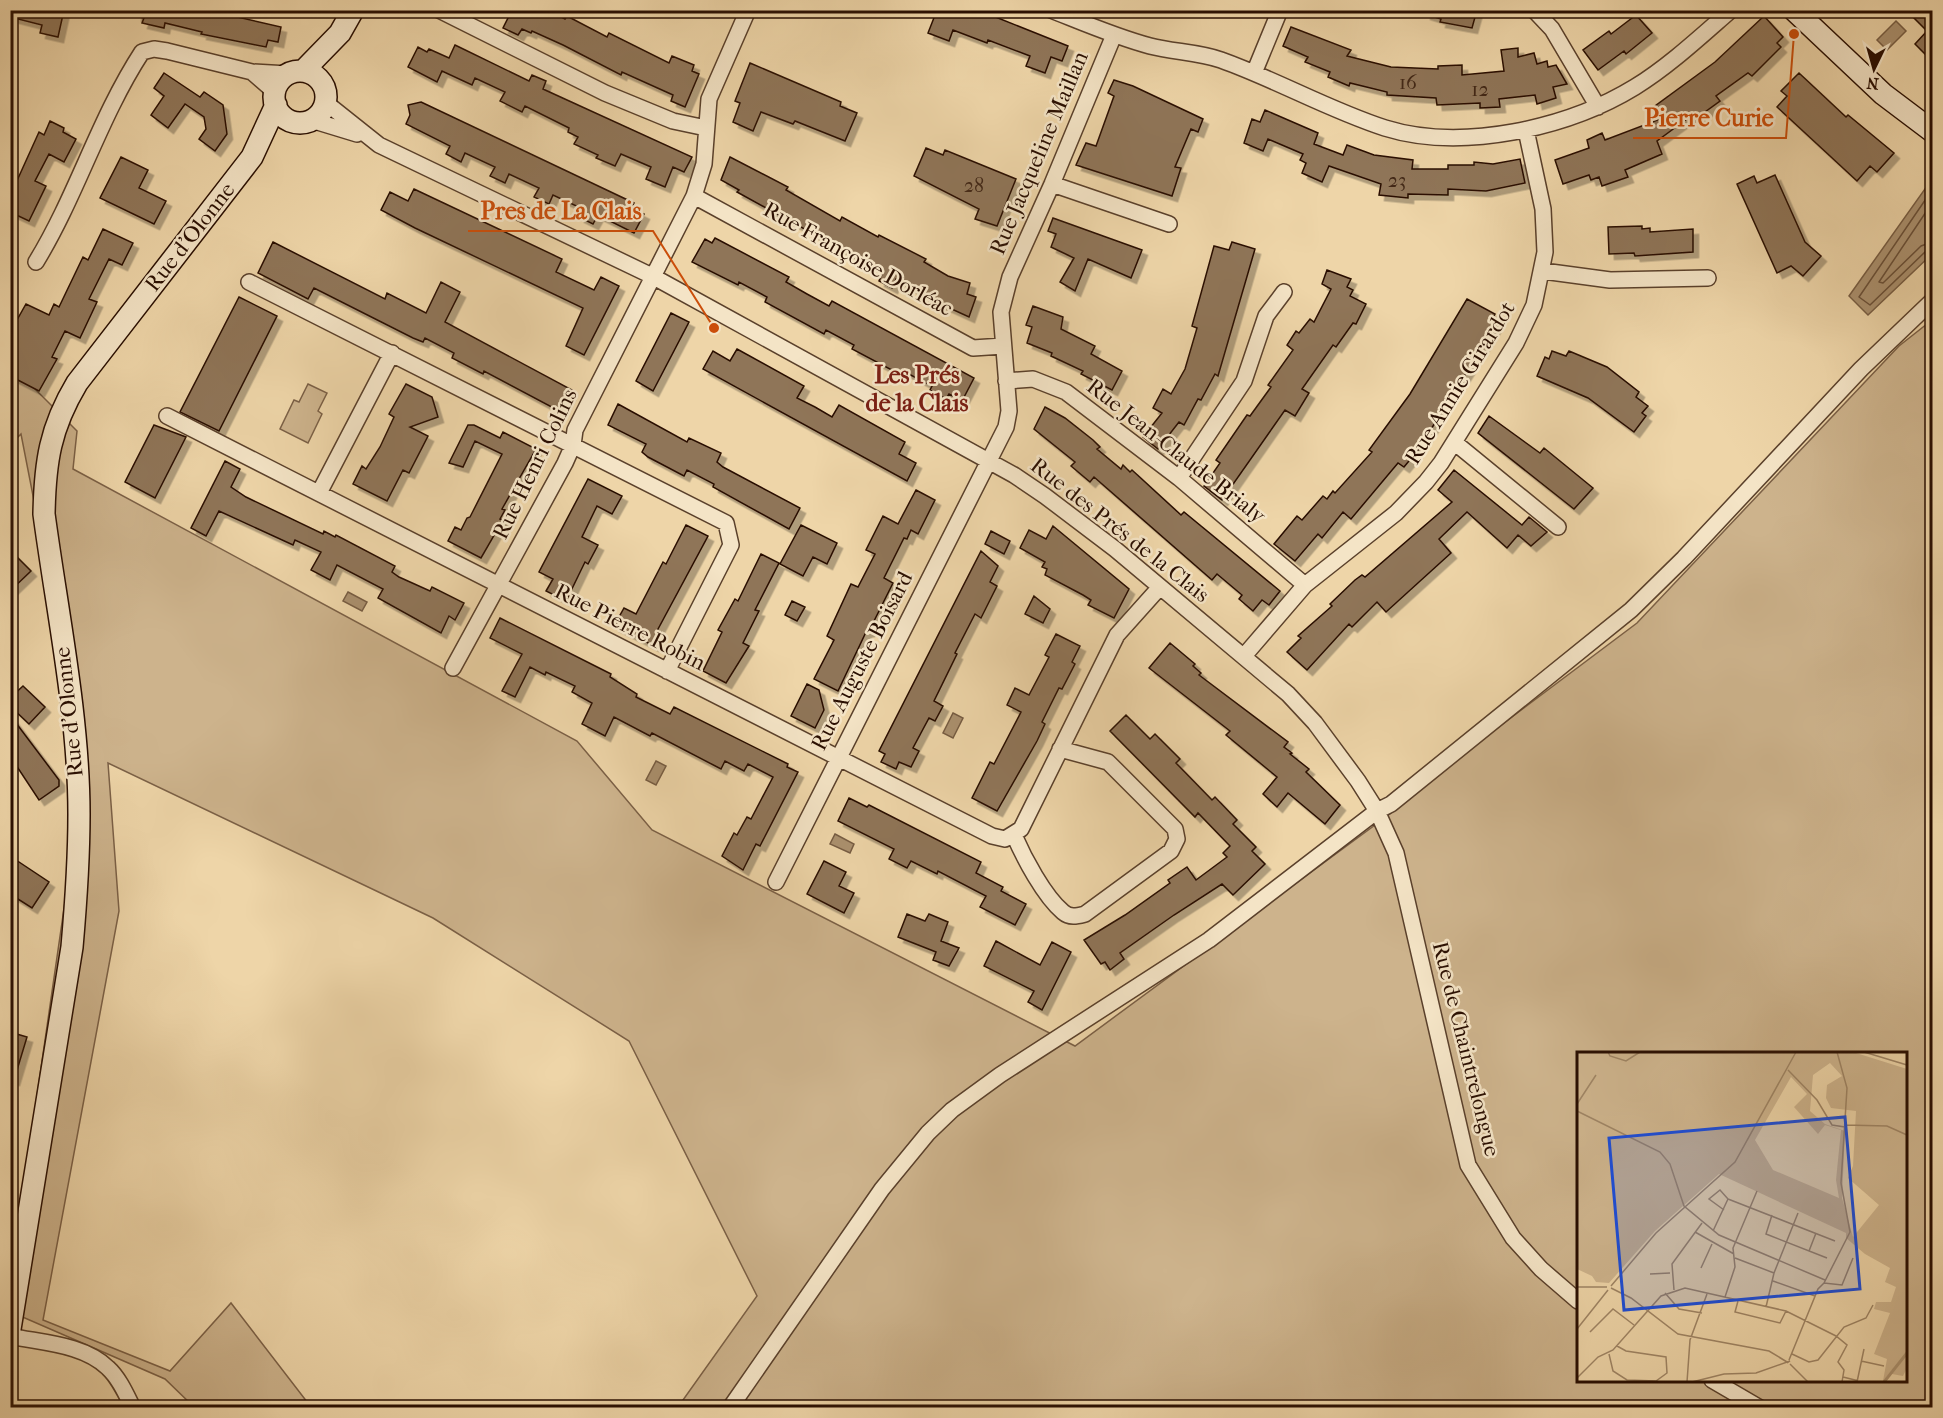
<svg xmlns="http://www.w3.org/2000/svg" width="1943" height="1418" font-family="'IM FELL French Canon',serif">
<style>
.green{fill:#cdb38c;stroke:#7b6046;stroke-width:1.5;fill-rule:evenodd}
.water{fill:#ab916f;stroke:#775d43;stroke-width:1.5}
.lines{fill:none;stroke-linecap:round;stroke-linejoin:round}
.shore{stroke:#6a5038;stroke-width:1.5}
.building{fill:#8f7558;stroke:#290e01;stroke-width:1.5;filter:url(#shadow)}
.street-casing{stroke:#5a402b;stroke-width:18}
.secondary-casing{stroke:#290e01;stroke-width:24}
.street{stroke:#f4e4c6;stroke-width:15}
.secondary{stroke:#f4e4c6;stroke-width:21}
.labels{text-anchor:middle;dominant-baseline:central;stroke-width:5;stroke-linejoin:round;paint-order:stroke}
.number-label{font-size:20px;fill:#422817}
.street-label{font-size:22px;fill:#290e01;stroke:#f4e4c6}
.neighbourhood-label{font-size:24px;font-weight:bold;fill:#7a1f14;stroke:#f4e4c6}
.inset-river{fill:none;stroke:#ab916f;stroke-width:3}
.inset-road{fill:none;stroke:#9f8565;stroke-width:1.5}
.view{fill:#1d4ed8;fill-opacity:0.15;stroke:#1d4ed8;stroke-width:3}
.inset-edge{fill:none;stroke:#290e01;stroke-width:3}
.leader{fill:none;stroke:#cb4e0a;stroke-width:2}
.callout-dot{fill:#cb4e0a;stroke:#f4e4c6;stroke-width:2}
.callout-label{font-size:24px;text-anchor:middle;font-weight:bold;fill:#cb4e0a;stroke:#f4e4c6;stroke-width:5;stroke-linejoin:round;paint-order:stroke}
</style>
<defs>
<filter id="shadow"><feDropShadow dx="5.5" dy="5.5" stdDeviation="0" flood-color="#0004"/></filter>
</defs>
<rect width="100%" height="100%" fill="#eed5a8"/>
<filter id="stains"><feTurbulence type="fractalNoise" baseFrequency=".00333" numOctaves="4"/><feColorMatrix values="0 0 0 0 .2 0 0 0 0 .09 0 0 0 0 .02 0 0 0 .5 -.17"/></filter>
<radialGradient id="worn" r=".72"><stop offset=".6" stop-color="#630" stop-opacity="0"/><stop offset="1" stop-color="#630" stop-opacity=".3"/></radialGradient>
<!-- green -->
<path class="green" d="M1932,320V1407H678L757,1296L629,1041L433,918L108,763L119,911L43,1320L170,1371L231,1303L311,1407H194L165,1379L11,1312V1276L85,763L21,434L11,444L10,364L77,431L73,469L577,741L652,830L1075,1046L1390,814L1480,741L1637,623L1899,346ZM1578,1054H1906V1380H1578Z
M308,384L327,393L318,411L322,414L308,443L280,429L294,400L299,402Z"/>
<!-- water -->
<path class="water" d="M1896,21L1906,31L1887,50L1877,40Z
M1932,179V254L1868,315L1849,296Z
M348,592L367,602L362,611L343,601Z
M953,713L963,718L953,738L943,733Z
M656,761L666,766L656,785L646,780Z
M835,834L854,844L850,853L830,844Z"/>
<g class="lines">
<!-- shore -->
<path class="shore" d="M1932,190L1859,297L1870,305L1926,251L1932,250
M1932,203L1879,282L1883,283L1921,246L1932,242"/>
</g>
<!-- building -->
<path class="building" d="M10,10H64L58,37L40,33L42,25L10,17Z
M137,10H224V14L281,27L278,42L268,40L266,47L201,34L202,32L165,23L164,28L142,23L144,18L136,16Z
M512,10H548L565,19L567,16L607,37L609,33L669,63L672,56L694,65L692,71L699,74L685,107L671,101L673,95L622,72L621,75L563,45L532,31L531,33L522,29L518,35L503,28Z
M937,10H971L986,17L988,14L1068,46L1062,61L1051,57L1045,73L1026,66L1030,56L988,40L987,43L953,30L949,41L928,33Z
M1426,10H1477L1472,28L1440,22L1441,19L1425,14Z
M1906,10H1932V61L1915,44L1927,31Z
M1636,15L1652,33L1626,54L1624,51L1598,70L1583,50L1609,31L1611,34Z
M1764,16L1783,37L1777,43L1781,47L1752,76L1748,73L1716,96L1720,101L1698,117L1695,113L1657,141L1662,154L1625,170L1628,177L1602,186L1599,177L1591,180L1589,175L1563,184L1555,160L1589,148L1587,140L1602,133L1605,140L1663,118L1655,106L1715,62Z
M1291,27L1351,50L1347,56L1391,67L1438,69V66L1462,65V75L1504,71L1501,50L1518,48V57L1534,53L1537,64L1547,61L1548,67L1556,65L1567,84L1553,87L1556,98L1537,104L1535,95L1499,99L1500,107L1480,108V103L1437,105L1436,98L1387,95V92L1350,83L1349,86L1328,77L1330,72L1305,62L1308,57L1283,46Z
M455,45L529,81L532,75L546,81L543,89L692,157L684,172L673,167L665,187L646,179L651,167L621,154L615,166L596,158L598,155L574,144L578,137L568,132L569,128L525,106L522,112L500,101L505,92L475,78L472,85L442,71L437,82L408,67L418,47L427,52L429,49L449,58Z
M750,63L841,102L840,106L857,113L845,141L795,121L793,124L761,112L753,131L733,122L740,103L735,101Z
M164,73L200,97L204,92L223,105L227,134L215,151L199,139L206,129L204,117L185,104L168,128L151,115L164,96L154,88Z
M1799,73L1846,117L1848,115L1894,153L1877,172L1870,166L1857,181L1777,107L1787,96L1781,91Z
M1114,80L1133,86L1203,119L1198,132L1191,129L1175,167L1181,168L1172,196L1076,165L1086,143L1096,146L1114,96L1108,93Z
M421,102L634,203L632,208L644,214L634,233L598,215L593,224L579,217L583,209L553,195L549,204L534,197L539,188L509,174L505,183L490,176L495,167L465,153L461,162L446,154L450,146L406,124L410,115L408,105Z
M1265,110L1318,133L1314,144L1343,155L1347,145L1374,155L1413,160L1412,169H1448V165H1474V162L1493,164L1520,159L1525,183L1486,191L1448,189V195L1408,194V198L1379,195L1381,184L1329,166L1322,182L1302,173L1306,163L1300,160L1303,154L1268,139L1263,151L1244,143L1252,119L1260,122Z
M50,121L64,128L63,132L76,139L64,162L49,154L35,181L46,186L29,221L10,212V183L15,185L39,132L44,135Z
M926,148L943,155L945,150L1016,179L997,226L975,219L979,209L914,176Z
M121,157L148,170L139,188L166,201L154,224L100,198Z
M730,157L788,187L786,190L840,221L842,217L878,237L879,235L926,259L924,262L948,276L970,283L967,294L976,297L969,317L932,300L900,281L896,279L892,288L879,281L882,274L874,267L737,192L739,190L721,180Z
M1775,175L1805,242L1821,256L1803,276L1791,266L1777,273L1737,184L1754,176L1757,183Z
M414,189L562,259L556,272L594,290L601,277L619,286L584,355L566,346L583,308L415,228L381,210L390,192L408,201Z
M1053,218L1142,250L1131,278L1088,259L1075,291L1060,282L1074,258L1051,247L1056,234L1048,231Z
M1642,226V229L1650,228V232L1693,229V252L1635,256L1634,253L1609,254L1608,227Z
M103,229L133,243L122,265L109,259L89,299L97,302L80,338L65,331L52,357L57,359L39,391L10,376V315L18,318L26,304L49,315L54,304L59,307L83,257L88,260Z
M715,238L789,277L786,282L807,294L829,306L832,301L974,378L962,401L949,394L946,399L930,390L932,386L905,372L903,376L852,349L854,345L826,330L824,334L765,302L767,297L739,282L738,285L692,262L705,239L712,243Z
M273,242L385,299L387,293L426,313L441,282L460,292L445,322L572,390L561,412L484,371L483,374L452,358L454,353L425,338L423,342L413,338L314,288L308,299L258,273Z
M1232,242L1255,249L1218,376L1215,374L1201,400L1198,399L1184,425L1179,422L1158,449L1143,437L1162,413L1153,408L1163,389L1171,394L1185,369L1197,328L1192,326L1214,246L1229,250Z
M1327,270L1351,279L1347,287L1353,290L1350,296L1366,304L1356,324L1353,323L1336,347L1333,345L1302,389L1309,393L1295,416L1285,410L1222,500L1204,486L1220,463L1216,460L1247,415L1250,416L1271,387L1268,385L1293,350L1287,345L1296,331L1299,333L1310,319L1314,322L1331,289L1322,284Z
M239,297L277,316L219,431L180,412Z
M1467,299L1495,314L1493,318L1499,321L1418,450L1404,467L1398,463L1351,519L1343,512L1322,538L1318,534L1295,561L1274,544L1297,516L1302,520L1323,496L1327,499L1333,491L1335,493L1372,452L1369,450L1410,394Z
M1033,306L1063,317L1061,329L1095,346L1091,354L1122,371L1112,390L1081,374L1083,371L1051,356L1052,353L1027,343L1032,327L1026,325Z
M671,313L689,322L653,391L636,381Z
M737,349L804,386L797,398L815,407L832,417L839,405L905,442L899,454L916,463L907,481L703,369L713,351L730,361Z
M1552,351L1566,356L1569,351L1607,367L1639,392L1636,397L1648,406L1642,413L1646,416L1634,432L1588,398L1537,376L1545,357L1549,359Z
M406,384L432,397L438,417L410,427L428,436L409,473L403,470L387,501L353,484L362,466L366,469L380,447L394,417L389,414Z
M618,404L687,442L689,438L721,453L717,462L723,467L800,508L789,529L713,487L714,484L687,470L684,476L648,457L642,452L646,444L608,425Z
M1045,407L1065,418L1093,440L1100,447L1097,449L1121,469L1123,465L1130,472L1132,470L1181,515L1184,512L1280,591L1269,605L1262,600L1253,611L1239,599L1242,595L1217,574L1212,580L1094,477L1090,482L1071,466L1075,462L1034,429Z
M1489,416L1540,453L1544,448L1593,488L1574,509L1478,433Z
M154,425L186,437L155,498L125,482Z
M468,425H474L500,438L503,432L536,449L502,509L505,510L500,519L503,520L481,558L448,541L455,527L461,530L467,518L470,517L502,454L475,441L463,467L449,463Z
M225,461L240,469L231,487L246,497L323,534L324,531L335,537L336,535L395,566L392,572L399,577L430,591L432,587L464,603L455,620L449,616L441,633L378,598L383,589L337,565L330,580L311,570L321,552L295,540L293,545L219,511L206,536L191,528Z
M1454,470L1522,525L1529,517L1547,532L1531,546L1518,535L1507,548L1467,512L1439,539L1451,553L1386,612L1377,602L1352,627L1349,624L1307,670L1287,652L1301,638L1298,636L1332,606L1330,604L1355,580L1362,575L1365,577L1452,502L1438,490Z
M588,479L622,496L612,514L597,506L582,537L598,545L588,564L585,562L566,601L546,591L553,579L539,572Z
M916,490L935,500L918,534L911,530L907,539L904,538L884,578L893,583L869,631L867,630L838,691L814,679L834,640L827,636L851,584L858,587L875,554L866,550L883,516L898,524Z
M686,525L708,536L657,631L661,632L654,646L614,626L624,608L636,614L663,562L666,564Z
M801,525L837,543L827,564L813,557L803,576L780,564Z
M1053,526L1129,589L1114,618L1088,605L1091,600L1083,595L1045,575L1047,569L1042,567L1045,562L1020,548L1029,530L1046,539Z
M991,531L1010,541L1004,554L985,544Z
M10,550L31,571L10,591Z
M981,551L998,566L990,582L997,586L981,618L975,614L955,653L957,654L934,701L943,706L935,721L929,718L913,748L919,751L911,767L899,762L896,769L881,762L885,754L879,751Z
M761,554L779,563L755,610L759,611L743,643L749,646L726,683L703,671L722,632L718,630L735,599L738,601Z
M1034,596L1050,609L1043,623L1025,614Z
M792,601L805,607L797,621L785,615Z
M500,618L611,674L610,677L637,694L636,697L670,714L674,707L788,764L787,767L798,772L760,846L756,844L743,870L722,856L734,833L737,835L747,817L751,819L773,777L748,764L744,771L725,761L721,769L652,733L650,736L614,717L605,736L582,724L592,703L572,692L575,686L546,672L545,675L530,667L515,697L502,691L522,654L490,638Z
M1056,634L1080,646L1072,662L1075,664L1062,689L1059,688L1042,722L1045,724L1037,741L997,811L972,798L990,762L994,764L1021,712L1007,705L1015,688L1029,695L1049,657L1045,655Z
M1170,643L1195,664L1193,666L1201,673L1199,675L1288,742L1284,747L1292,753L1290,754L1309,769L1306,772L1340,805L1325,824L1288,793L1277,807L1263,794L1277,777L1226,735L1230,731L1149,668Z
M807,684L819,690L824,710L815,728L791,716Z
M23,686L45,707L29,724L10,706V698Z
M10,715L59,780V786L39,800L10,756Z
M1126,715L1150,739L1155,734L1180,759L1176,763L1212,800L1215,797L1237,820L1233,824L1256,847L1252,851L1265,864L1233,895L1222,884L1174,915L1120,953L1124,959L1110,970L1105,962L1101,964L1084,940L1125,915L1170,883L1168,880L1187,867L1196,880L1227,857L1223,853L1230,846L1198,813L1195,817L1110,731Z
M849,798L867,807L869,805L981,862L976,873L1003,887L1001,891L1026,904L1015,925L980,907L986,896L938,871L937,874L911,861L907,868L889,859L894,849L838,821Z
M10,856L49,882L32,908L10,894Z
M824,861L846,872L839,886L854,893L844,913L807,894Z
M907,914L925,921L929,914L948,922L941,941L959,948L949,966L933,960L936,952L898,937Z
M996,941L1040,965L1052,942L1071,952L1042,1010L1028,1002L1034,991L984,966Z
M10,1032L27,1037L14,1080L10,1079Z"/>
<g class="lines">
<!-- street casing -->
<g class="street-casing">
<path id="street" d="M439,10L605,93L673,121L706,128
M1051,10C1084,23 1116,37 1150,46C1173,52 1199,52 1221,60C1277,80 1329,110 1385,128C1462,152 1568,128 1635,87C1669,66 1700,37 1731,10
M1534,10L1552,29L1598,107
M252,72L275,92
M1254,73L1280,10
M325,102L379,145L652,276L1014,475L1045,496L1115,549L1288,694L1315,723L1358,781L1377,811L1396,853L1468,1165L1513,1238L1541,1269L1578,1301
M311,120L357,134
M1052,184L1169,224
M694,196L973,348L1003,346
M36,262C77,195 99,118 142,52L154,49L167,51L252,72L288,74
M1543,271L1610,280L1708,278
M249,282L726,523L731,545L667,671
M1006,381L1033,379L1066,392L1179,478L1305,585
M167,416L992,836L1005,839L1021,829L1117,635L1160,587
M1454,442L1558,527
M1179,478L1244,381L1266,316L1284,292
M319,493L392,353
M1244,656L1305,585L1396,513L1426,482L1441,463L1516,343L1534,305L1545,252L1543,209L1526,130
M453,668L565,463L573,445L575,430L694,196L704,164L709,99L748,10
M1014,835C1024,858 1044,896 1063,912C1070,918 1077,916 1085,914L1171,851L1177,839L1175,829L1108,762L1060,749
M776,882L1006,427L1009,411L1001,312L1010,277L1052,184L1114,35
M10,1336C42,1343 84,1344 108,1368C119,1378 126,1394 133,1408
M1712,1380L1760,1408
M730,1408L882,1189L928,1133L952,1110L1000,1075L1209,940L1377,811L1391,804L1631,610L1684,558L1861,369L1932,301"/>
</g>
<!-- secondary casing -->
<g class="secondary-casing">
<path id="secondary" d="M1794,10L1883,94L1932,131
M303,71L340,33L353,10
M274 97a26 26 0 1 1 52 0a26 26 0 1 1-52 0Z
M10,1329L72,947C76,902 79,858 79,814C79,716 57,611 44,514C45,462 50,428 77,383L252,157L276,105"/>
</g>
<!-- street -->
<use href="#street" class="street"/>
<!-- secondary -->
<use href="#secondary" class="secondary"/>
</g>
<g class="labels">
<!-- number labels -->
<g class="number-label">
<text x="1408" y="82">16</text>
<text x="1480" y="89">12</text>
<text x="1397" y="180">23</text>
<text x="974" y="185">28</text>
</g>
<!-- street labels -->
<g class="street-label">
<text transform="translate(1039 153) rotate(-67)">Rue Jacqueline Maillan</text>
<text transform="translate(190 237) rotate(-52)">Rue d'Olonne</text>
<text transform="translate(858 259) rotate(29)">Rue Françoise Dorléac</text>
<text transform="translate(1460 383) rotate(-58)">Rue Annie Girardot</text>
<text transform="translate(1176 451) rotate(38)">Rue Jean-Claude Brialy</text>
<text transform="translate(535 464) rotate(-64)">Rue Henri Colins</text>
<text transform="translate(1120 530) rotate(38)">Rue des Prés de la Clais</text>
<text transform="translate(630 627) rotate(27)">Rue Pierre Robin</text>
<text transform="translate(862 661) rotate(-63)">Rue Auguste Boisard</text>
<text transform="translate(69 712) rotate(-96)">Rue d'Olonne</text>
<text transform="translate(1466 1049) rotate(76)">Rue de Chaintrelongue</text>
</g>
<!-- neighbourhood labels -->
<g class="neighbourhood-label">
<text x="917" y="375">Les Prés<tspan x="917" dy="28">de la Clais</tspan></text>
</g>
</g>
<!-- overview -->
<g transform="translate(1577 1052)">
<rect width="330" height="330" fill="#eed5a8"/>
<path d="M0,0H276L330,17V316L326,324L315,322V318L306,329L310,307L297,302L313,261L297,257L299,250H314L319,235L308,230L313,216L288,202L269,186V181L142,122L78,179L32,231L19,230L15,224L0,217ZM253,11L265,24L250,33L249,46L254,56L279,59L276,114L271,126L302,153L276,185L265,146L268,79L248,72L233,59L236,23ZM214,25L230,42L217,55L241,82L248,73L264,78L259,128L262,146L196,118L178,88Z" fill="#cdb38c" fill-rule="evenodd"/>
<path class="inset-river" d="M307,330L330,301"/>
<path class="inset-road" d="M31,0L33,4L49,9L63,0M287,0L330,13M211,18L240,48L255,73L268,75M0,52L19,23M0,59L83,100L93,112L107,154L142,183L248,228M268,73L310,74L330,83M151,147L258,189M147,158L132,147L143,138L151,147M195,163L189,182L250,206M136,179L151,147M118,180L157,202M232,199L239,181M158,206L197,221M124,216L135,192M73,222L93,221M196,229L238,244M247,231L273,180L264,131L270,36L260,0M34,234L79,181L158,110L219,0M0,235H30M34,236L54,246L101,282L192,299L210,310M97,238L95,212L125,171M88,241L102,257L125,261M148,245L158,215L156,196L180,139M161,249L158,260L203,271L209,259M189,255L197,221L221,161M0,277L31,238M13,280L36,257L57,273M32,302L36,319L50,328L79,329L90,321L89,305L49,299L40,294M215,302L232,310L241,308L267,275L289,266L296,253M212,308L241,237L247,231L265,233L276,206M284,309L307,314M213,312L231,330M266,325L286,330M0,326L21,305L36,298L84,244L108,236L209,259L259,284L270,293L261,310L267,318L265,330M110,330L113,288L130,242M115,330L147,322L179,321L213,309L210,311M280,330L287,297"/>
<path class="view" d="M268,65L283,237L47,258L32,86Z"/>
<rect width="330" height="330" class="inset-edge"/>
</g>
<!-- callouts -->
<path class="leader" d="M1794 34L1786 138H1633M714 328L653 231H468"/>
<g class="callout-dot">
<circle cx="1794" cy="34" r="6"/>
<circle cx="714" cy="328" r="6"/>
</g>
<g class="callout-label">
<text x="1709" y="126">Pierre Curie</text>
<text x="561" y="219">Pres de La Clais</text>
</g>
<!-- margin -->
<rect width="1943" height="1418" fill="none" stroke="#eed5a8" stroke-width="36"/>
<rect x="12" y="12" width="1919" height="1394" fill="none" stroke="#290e01" stroke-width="3"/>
<rect x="18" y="18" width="1907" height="1382" fill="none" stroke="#290e01" stroke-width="1.5"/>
<!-- north arrow -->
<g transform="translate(1874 69) rotate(185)" stroke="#f4e4c6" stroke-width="4.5" paint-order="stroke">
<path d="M0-4.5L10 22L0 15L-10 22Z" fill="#290e01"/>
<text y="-9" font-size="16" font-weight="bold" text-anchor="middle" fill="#290e01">N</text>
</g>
<rect width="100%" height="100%" filter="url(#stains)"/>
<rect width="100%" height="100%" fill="url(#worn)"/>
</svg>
